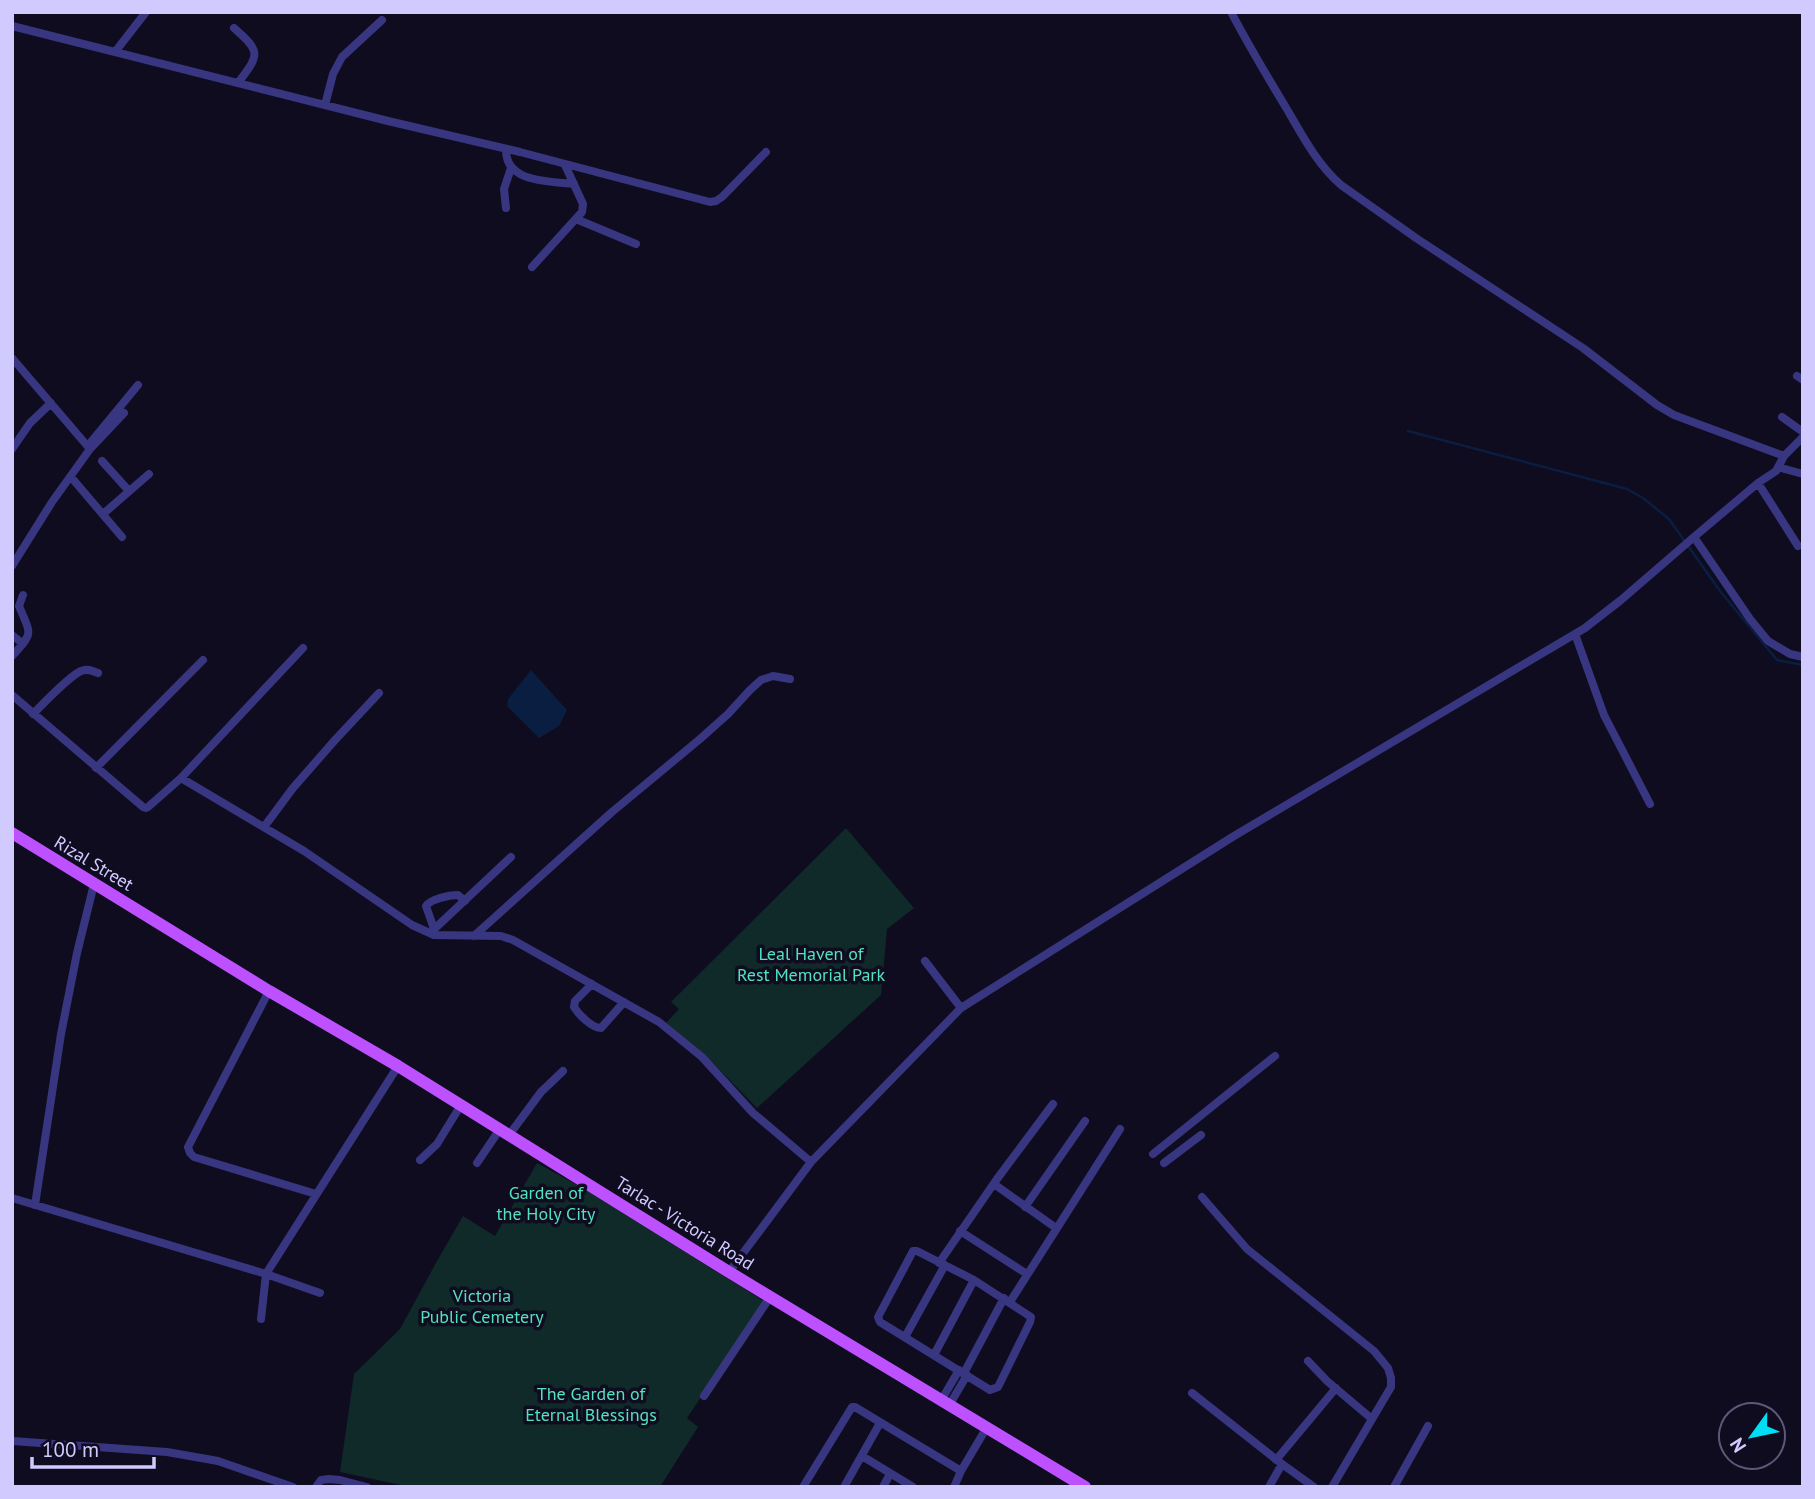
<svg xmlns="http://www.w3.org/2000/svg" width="1815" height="1499" font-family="'PT Sans',sans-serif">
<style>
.green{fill:#0f2a29}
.water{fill:#0a1e41}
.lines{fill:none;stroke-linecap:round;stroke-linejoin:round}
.stream{stroke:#0a1e41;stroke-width:2.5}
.minor{stroke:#383680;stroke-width:8}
.primary{stroke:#be51ff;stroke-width:12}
.labels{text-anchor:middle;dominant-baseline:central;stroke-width:7;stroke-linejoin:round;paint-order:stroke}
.street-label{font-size:18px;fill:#d0caff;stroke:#0f0c20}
.park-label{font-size:18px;fill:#54e1be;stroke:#0f0c20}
</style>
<rect width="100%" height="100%" fill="#0f0c20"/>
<!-- green -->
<path class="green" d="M846,828L914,908L887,929L881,995L757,1108L705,1055L666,1023L679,1009L671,1002Z
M537,1163L590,1192L765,1302L687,1418L698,1427L660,1487H410L340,1472L354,1374L400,1329L437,1261L463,1216L495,1236Z"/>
<!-- water -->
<path class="water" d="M531,670L567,710L559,726L539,738L507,706L508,699Z"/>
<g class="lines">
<!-- stream -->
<path class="stream" d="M1408,431L1627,489L1643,498L1669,519L1720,591L1777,660L1803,665"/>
<!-- minor -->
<path class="minor" d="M1231,12C1249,46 1268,78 1288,111C1303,137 1318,165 1341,185L1416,238L1583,348L1657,405L1674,415L1784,456
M12,26L388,121L520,152L710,202L716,201L722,197L766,152
M234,28C261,52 260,54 238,83
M115,52L146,12
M325,105L333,74L342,57L382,20
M506,149C505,183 549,181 574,184
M506,208L504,189L511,168
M576,219L636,244
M532,267L582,212L583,204L565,165
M12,358L90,449
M1797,376L1803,380
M1782,417L1803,432
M91,442L138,385
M12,449L30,423L51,403
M102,461L129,491
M1778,467L1803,474
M71,477L122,537
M1758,483L1798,546
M103,514L149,474
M1694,537L1750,619L1768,641L1790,654L1803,657
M12,566L52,502L90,449L124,413
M1575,634L1604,715L1650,804
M12,635L23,644
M12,656C34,632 31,635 19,606L23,595
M12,695L143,807L146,808L148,807L181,778L304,851L412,925L434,935L501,936L513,940L659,1022L702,1057L753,1113L811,1162
M33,714C44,703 68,677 81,671C87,668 93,671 98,673
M96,768L203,660
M181,778L303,648
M264,827L293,788L335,740L379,693
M434,929L426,906C431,899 449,895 458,895L465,901
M430,933L511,857
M474,936L612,812L700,739L728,714L750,690L761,680L773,676L790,679
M925,961L961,1008
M592,984L575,1001L574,1007C579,1015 592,1028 601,1028L624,1002
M269,991L188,1147L190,1153L194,1157L316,1194
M509,1135L541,1092L563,1071
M1153,1154L1275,1056
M420,1160L437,1144L461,1105
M477,1163L500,1129
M1164,1163L1201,1135
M994,1184L1056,1228
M1202,1197L1247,1249L1374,1351L1388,1368L1391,1378V1387L1332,1487
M12,1198L266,1274L320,1293
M35,1205L61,1034L77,953L94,884
M1025,1207L1085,1121
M960,1231L1027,1274
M913,1251H917L974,1280L1031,1317L1030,1322L998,1387L990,1390L880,1322L878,1317Z
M939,1263L997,1179L1053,1104
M729,1272L811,1162L961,1008L1234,836L1585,628L1621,600L1694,537L1758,483L1776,471L1784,456L1803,437
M1010,1302L1120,1129
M261,1319L266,1274L398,1066
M905,1337L945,1265
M934,1355L974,1280
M1308,1361L1327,1381L1372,1419
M964,1373L1004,1298
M1192,1393L1282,1464L1314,1487
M704,1396L770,1297
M942,1399L959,1370
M950,1404L967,1375
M12,1441L167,1452L218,1461L293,1487
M862,1456L913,1487
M1276,1460L1336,1388
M316,1487L321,1480L329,1479L340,1480L367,1487
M803,1487L852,1407H855L961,1471
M844,1487L880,1423
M883,1487L890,1474
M954,1487L961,1471L987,1427
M1269,1487L1282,1464
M1394,1487L1428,1426"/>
<!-- primary -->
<path class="primary" d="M12,833L269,991L398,1066L729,1272L1085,1487"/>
</g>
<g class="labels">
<!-- street labels -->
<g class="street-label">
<text transform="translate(94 863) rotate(31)">Rizal Street</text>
<text transform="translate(685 1223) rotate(32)">Tarlac - Victoria Road</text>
</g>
<!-- park labels -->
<g class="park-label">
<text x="811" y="953">Leal Haven of<tspan x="811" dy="21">Rest Memorial Park</tspan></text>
<text x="546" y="1192">Garden of<tspan x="546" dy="21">the Holy City</tspan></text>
<text x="482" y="1295">Victoria<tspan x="482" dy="21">Public Cemetery</tspan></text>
<text x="591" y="1393">The Garden of<tspan x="591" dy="21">Eternal Blessings</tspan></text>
</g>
</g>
<!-- border -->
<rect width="1815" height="1499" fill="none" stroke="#d0caff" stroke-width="28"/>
<!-- north arrow -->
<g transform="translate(1752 1436) rotate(237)"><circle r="33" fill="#0f0c20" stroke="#5c5879" stroke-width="2"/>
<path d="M0-5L12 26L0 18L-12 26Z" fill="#00def5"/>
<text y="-10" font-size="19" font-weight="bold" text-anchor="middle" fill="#d0caff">N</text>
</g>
<!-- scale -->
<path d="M32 1457v10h122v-10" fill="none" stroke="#d0caff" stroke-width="3.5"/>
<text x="42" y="1457" font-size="21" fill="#d0caff" stroke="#0f0c20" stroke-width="5" paint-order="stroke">100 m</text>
</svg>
